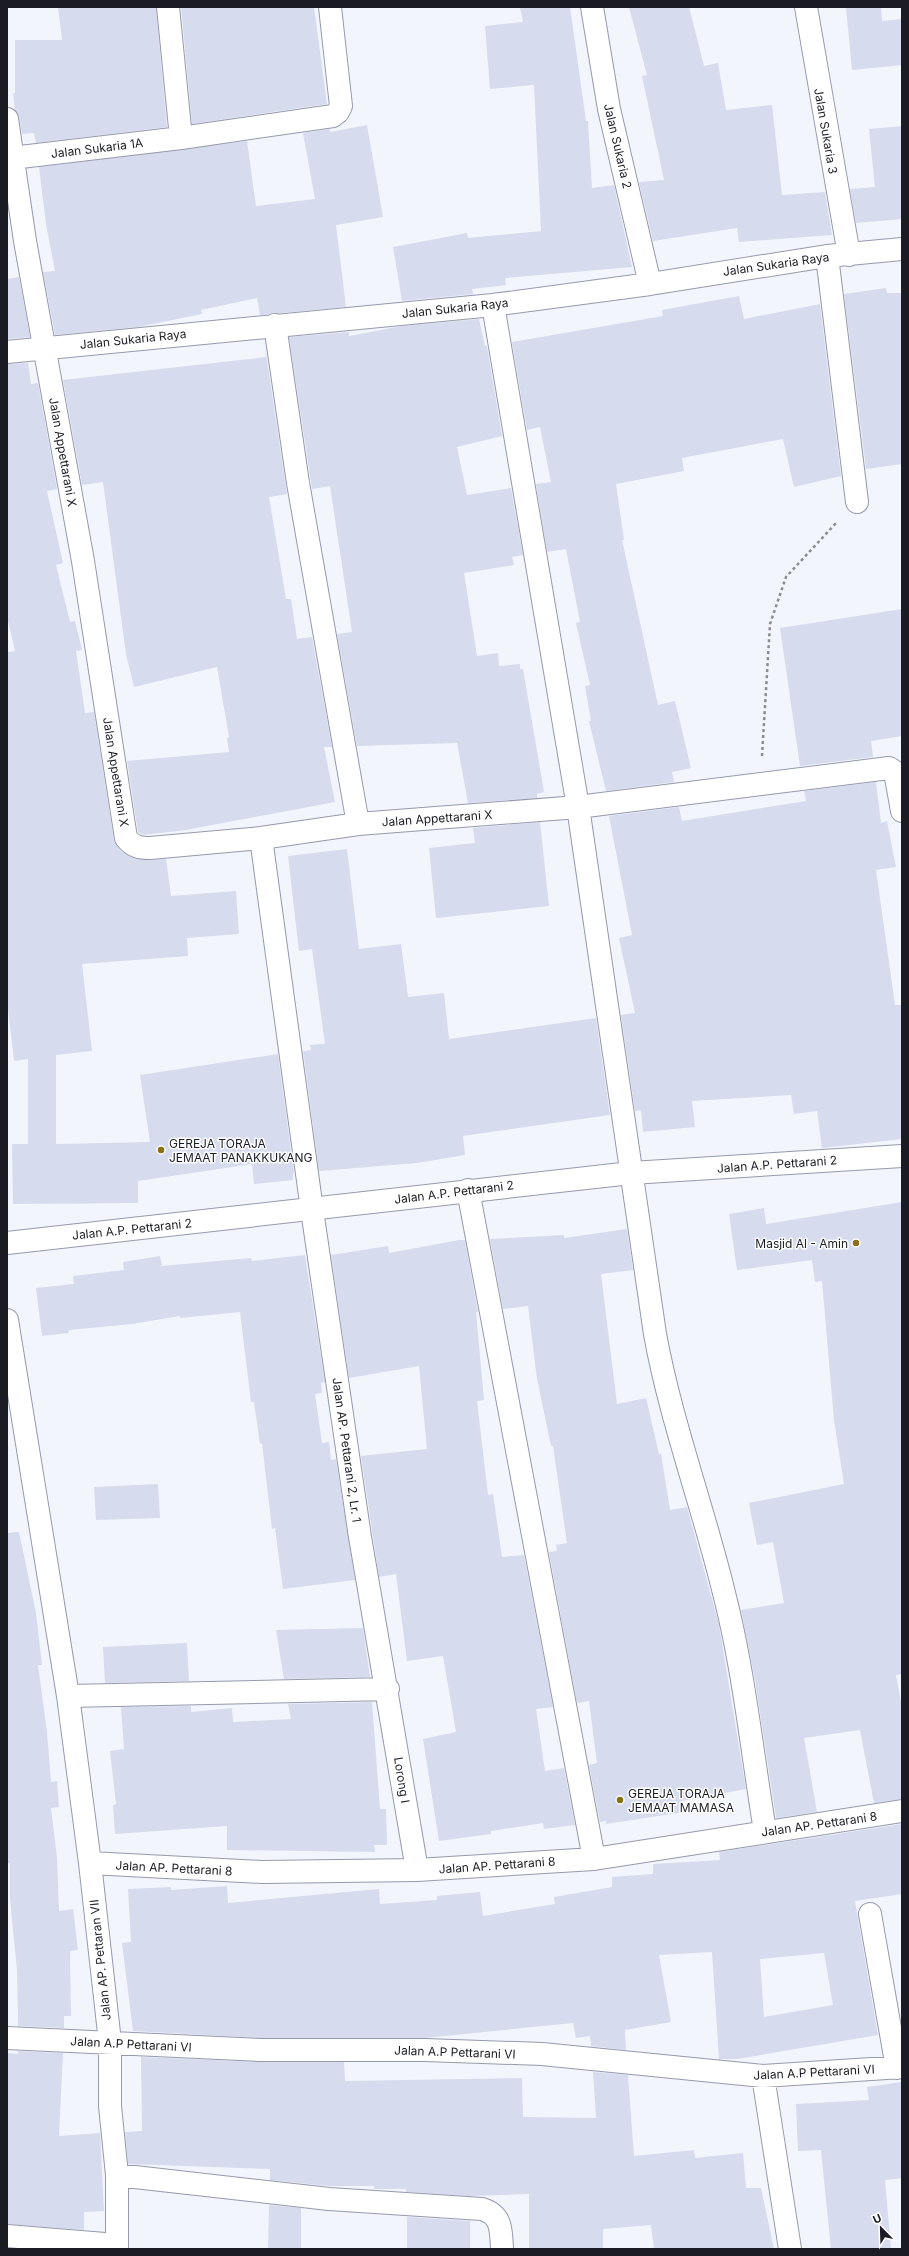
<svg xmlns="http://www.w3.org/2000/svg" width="909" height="2256" font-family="Inter,sans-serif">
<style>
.building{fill:#d6dbee;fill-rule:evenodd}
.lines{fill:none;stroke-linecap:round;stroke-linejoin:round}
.street-casing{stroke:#9599ab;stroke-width:24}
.secondary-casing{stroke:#9599ab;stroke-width:24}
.path{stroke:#8a8c93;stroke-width:2.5;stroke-dasharray:3 3;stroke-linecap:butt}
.street{stroke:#fff;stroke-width:22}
.secondary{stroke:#fff;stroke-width:22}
.poi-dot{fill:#877113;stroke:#fff;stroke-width:1.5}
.labels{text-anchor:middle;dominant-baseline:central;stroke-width:3;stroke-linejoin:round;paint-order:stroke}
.street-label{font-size:12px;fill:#1b1c23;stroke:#fff}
.poi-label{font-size:12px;fill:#1b1c23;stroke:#fff;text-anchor:start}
</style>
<rect width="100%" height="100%" fill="#f3f5fd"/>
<!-- building -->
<path class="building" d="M58,7H156L167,127L36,143L34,133L22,134L19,117L15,110L13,93H15V40H62Z
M181,7H314L327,104L192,124Z
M520,7H570L586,121H588L592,188L614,185L632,267L505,278L506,285L472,289L473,294L402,301L393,247L467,233L468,238L541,231L534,85L490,89L485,26L523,22Z
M629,7H689L704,66L718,63L726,110L772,105L782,195L825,192L832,235L739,242L737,228L653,241L639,182L664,180L642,76L647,75Z
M846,7H881L882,21L902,19V65L852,70Z
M367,125L383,217L336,225L346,307L260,315L257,298L201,310L202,314L138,327L55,335L43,272L55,271L46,224L39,167L247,141L256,206L315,199L303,133L330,129V132Z
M902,126V219L856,223L850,189L875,187L869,129Z
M19,277L30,337L7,339V279Z
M886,288L887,293H902V464L866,469L844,294Z
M739,296L744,319L820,304L841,476L794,487L783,439L682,458L684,471L616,484L624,540H622L658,705L675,701L691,768L672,772L674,782L606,791L589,721H591L585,686L590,685L576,623L580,622L566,549L547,552L536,484L551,482L540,427L527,430L512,342L663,316L662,310Z
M479,319L485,346H487L502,436L457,447L467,495L511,488L523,555L512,557L514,565L464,573L477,656L498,653L499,666L520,664V669H523L544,792L537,794V798L468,803L457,743L357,746L337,634L352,632L330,486L312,489L289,337L349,332V336L402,326Z
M264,340L287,494L269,497L286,599H291L297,639L312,637L332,747H324L335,802L186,830L143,835L138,832L127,761L229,752L227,738L229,737L217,667L134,687L126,654L103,482L82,485L63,380L266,357Z
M28,363L31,384L38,383L57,489L47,491L63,563L56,565L70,622L75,621L82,650L76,651L85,713L94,712L114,840L120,850L132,858L146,860L166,859L171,896L236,891L239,934L187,938L188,956L82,964L92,1051L56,1055V1144L150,1142L140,1075L278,1054L294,1173H293V1180L254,1184L252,1164L138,1181V1203L13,1204L12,1144H28V1059L14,1061L7,1000V652L15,651L7,617V364Z
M902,609V736L871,741L873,757L800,766L780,628Z
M876,782L881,823L887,821L896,867L876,870L895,1005H902V1139L822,1148L817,1111L794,1114L791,1095L692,1101L695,1127L643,1132L641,1110L635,1111L621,1015L635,1013L619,938L632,935L609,816L679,807L682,821L806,801L804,791Z
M540,822L549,906L436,918L429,848L475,843L473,828Z
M347,849L359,949L401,944L408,997L444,993L449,1039L596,1018L610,1115L463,1136L465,1155L417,1163L319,1171L303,1051L311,1050L310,1045L325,1044L312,949L299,951L288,856Z
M902,1202V1674L896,1675L902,1707V1799L874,1803L860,1730L804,1738L817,1812L776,1818L755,1680L741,1610L784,1603L773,1542L757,1545L749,1503L844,1484L834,1420L822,1281L815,1282L812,1260L737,1270L729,1214L764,1208L766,1224Z
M627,1229L633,1270L601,1274L617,1404L646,1398L659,1454H661L670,1510L687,1507L719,1625L746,1789L682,1801L684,1812L606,1824V1821L600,1822L589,1765L597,1763L589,1701L577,1703L549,1552L557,1551L556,1545L567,1543L553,1446H551L537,1379L528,1306L503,1309L490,1239L564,1235V1238Z
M459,1240H465L478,1312H476L484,1400L477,1401L488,1495L493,1494L502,1557L524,1555L553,1707L536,1709L545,1771L564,1768L575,1825L544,1829L543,1823L491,1831V1834L439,1841L423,1739L456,1732L443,1656L407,1661L396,1574L379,1577L361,1456L427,1449L419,1366L349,1378L331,1255L388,1246L389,1253Z
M305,1255L325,1382L321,1383L322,1393L315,1394L322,1443L329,1442L331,1460L336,1459L355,1580L283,1589L275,1528L272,1529L262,1443L260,1444L254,1402H251L240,1312L180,1318V1316L132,1324L69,1330V1333L42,1336L36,1288L74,1284L73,1276L124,1270L123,1262L160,1256L162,1266L251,1258L252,1261Z
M158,1484L160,1518L96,1520L94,1487Z
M19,1532L36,1613L42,1665H38L47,1732L51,1782L57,1781L59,1807L51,1808L57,1858L59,1911L73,1909L78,1950L70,1951L71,2016H64V2028L18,2026L17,1970L10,1899V1863L7,1864V1533Z
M363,1628L370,1677L284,1679L276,1630Z
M187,1643L189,1681L105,1683L103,1647Z
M372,1702L380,1809H386L387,1845H374L375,1852L227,1850V1826L115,1834L113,1805L116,1804L110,1751L124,1749L121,1707L191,1706V1712L232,1708L233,1722L291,1719L288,1704Z
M902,1824V1894L855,1901L878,2035L737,2059H719L712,1952L659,1955L671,2022L625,2030L626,2050L591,2046L590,2036L576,2038L573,2023L425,2038H260L133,2031L122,1943L131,1942L128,1889L171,1887V1890L227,1886L228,1903L379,1889L380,1904L437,1900V1896L480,1892L483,1916L555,1904L554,1897L612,1887V1877L653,1874V1864L720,1860L719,1852ZM824,1953L833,2005L764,2017L760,1959Z
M18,2051L63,2053L59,2136L100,2133L104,2211L84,2212V2230L7,2224V2053L18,2054Z
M141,2057L259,2062H344L345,2081L522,2078L523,2117L596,2118L593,2072L628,2075L634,2156L694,2150L695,2158L743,2153L746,2188H761L774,2249H654L651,2225L603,2229V2249H529V2194L469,2196L406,2192V2189H374V2186H329L270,2180V2169L128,2164L125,2132L142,2131Z
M902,2082V2178L885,2180L891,2249H831L821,2150L798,2151L796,2104L869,2100L867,2087Z
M269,2205L301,2208V2249H268Z
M407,2217L470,2221V2249H407Z"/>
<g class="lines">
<!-- street casing -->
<g class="street-casing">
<path id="street" d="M168,7L181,138L333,116L338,112L341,106L330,7
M592,7L609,109L650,284
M806,7L849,255
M7,119L25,241L83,561L126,838C133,847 140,848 150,848L261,838L358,824L578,807L889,768L895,772L902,811
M12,158L181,138
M827,256L857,502
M493,305L578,807L655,1334C671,1422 703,1506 724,1593C744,1671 752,1752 765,1831
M275,325L298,483L358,824
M7,352L493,305L650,284L827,256L902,249
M261,838L312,1210L360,1537L417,1870
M468,1190L594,1859
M7,1320L68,1696L90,1863L110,2042V2106L117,2175V2249
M68,1696L388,1689
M90,1863L262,1872L417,1870L594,1859L902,1811
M870,1914L897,2068
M7,2038L260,2050H425L542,2054L763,2076L902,2067
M763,2076L790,2249
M117,2175L329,2199L482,2209C502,2215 501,2230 502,2249
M7,2236L117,2245"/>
</g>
<!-- secondary casing -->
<g class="secondary-casing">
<path id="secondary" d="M7,1243L631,1173L902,1156"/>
</g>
<!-- path -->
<path class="path" d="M762,756L770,624L786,577L837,522"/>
<!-- street -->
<use href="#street" class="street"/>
<!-- secondary -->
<use href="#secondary" class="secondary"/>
</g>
<!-- markers -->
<g class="poi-dot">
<circle cx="161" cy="1150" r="4"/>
<circle cx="856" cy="1243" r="4"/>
<circle cx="620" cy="1800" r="4"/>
</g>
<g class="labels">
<!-- street labels -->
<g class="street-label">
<text transform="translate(826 131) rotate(80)">Jalan Sukaria 3</text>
<text transform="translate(618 146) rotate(77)">Jalan Sukaria 2</text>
<text transform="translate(97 148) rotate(-7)">Jalan Sukaria 1A</text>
<text transform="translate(776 264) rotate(-8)">Jalan Sukaria Raya</text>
<text transform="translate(455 308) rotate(-6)">Jalan Sukaria Raya</text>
<text transform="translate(133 339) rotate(-6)">Jalan Sukaria Raya</text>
<text transform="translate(63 452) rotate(80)">Jalan Appettarani X</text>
<text transform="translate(116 772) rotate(81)">Jalan Appettarani X</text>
<text transform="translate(437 818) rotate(-4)">Jalan Appettarani X</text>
<text transform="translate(777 1164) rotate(-4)">Jalan A.P. Pettarani 2</text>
<text transform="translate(454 1192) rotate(-7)">Jalan A.P. Pettarani 2</text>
<text transform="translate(132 1229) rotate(-6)">Jalan A.P. Pettarani 2</text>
<text transform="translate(347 1450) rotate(82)">Jalan AP. Pettarani 2, Lr. 1</text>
<text transform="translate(402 1780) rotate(81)">Lorong I</text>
<text transform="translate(819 1824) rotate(-8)">Jalan AP. Pettarani 8</text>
<text transform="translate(497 1865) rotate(-4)">Jalan AP. Pettarani 8</text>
<text transform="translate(174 1868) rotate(3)">Jalan AP. Pettarani 8</text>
<text transform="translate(100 1960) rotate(-96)">Jalan AP. Pettaran VII</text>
<text transform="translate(131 2044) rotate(3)">Jalan A.P Pettarani VI</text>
<text transform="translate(455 2052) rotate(2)">Jalan A.P Pettarani VI</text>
<text transform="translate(814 2072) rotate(-3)">Jalan A.P Pettarani VI</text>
</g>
<!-- poi labels -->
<g class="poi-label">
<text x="169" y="1143">GEREJA TORAJA<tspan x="169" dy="14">JEMAAT PANAKKUKANG</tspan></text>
<text x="848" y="1243" text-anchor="end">Masjid Al - Amin</text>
<text x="628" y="1793">GEREJA TORAJA<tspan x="628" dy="14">JEMAAT MAMASA</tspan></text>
</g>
</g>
<!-- border -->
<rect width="909" height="2256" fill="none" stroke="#1b1c23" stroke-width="16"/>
<!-- north arrow -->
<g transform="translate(881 2228) rotate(337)" stroke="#ffffff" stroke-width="3" paint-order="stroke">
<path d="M0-3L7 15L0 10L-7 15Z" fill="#1b1c23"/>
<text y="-6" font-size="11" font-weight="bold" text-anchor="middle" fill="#1b1c23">U</text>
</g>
</svg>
